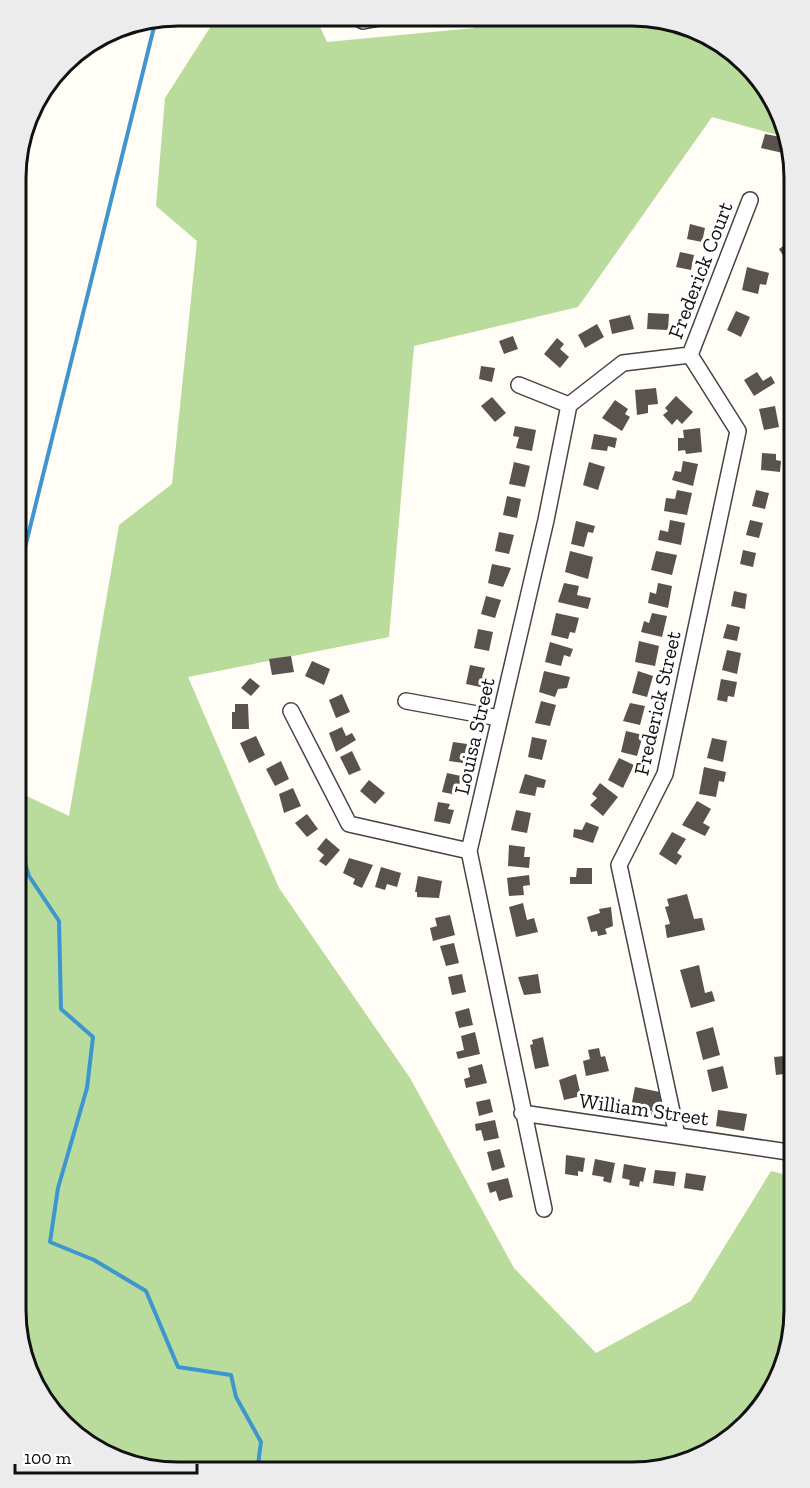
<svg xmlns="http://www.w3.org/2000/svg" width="810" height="1488" font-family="'Zilla Slab',serif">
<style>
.forest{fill:#b9dc9c}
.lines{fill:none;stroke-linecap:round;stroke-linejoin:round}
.stream{stroke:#3f96cf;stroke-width:4}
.building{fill:#5a524d}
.minor-casing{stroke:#444;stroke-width:18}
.minor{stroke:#fff;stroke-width:15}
.labels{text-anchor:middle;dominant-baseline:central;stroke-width:6;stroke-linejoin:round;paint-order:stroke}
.street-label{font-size:21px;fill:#111;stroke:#fff}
.rim{fill:none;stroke:#111;stroke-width:3}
</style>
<rect width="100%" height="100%" fill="#fffdf5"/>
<!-- forest -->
<path class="forest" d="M218,15L315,16L327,42L474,28L484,17L664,18L739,55L786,125L789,138L712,117L578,307L414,346L389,637L188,677L279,888L410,1078L514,1268L596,1353L691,1301L771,1171L795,1177V1322L761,1410L685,1464L633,1473L156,1472L78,1439L24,1363L15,1311L16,791L69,816L119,525L172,484L197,241L156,206L165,98Z"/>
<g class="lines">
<!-- stream -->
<path class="stream" d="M16,584L156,19
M16,832L29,876L59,921L61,1009L93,1037L87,1088L58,1188L50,1242L94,1260L146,1291L178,1367L231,1375L236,1397L261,1442L257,1472"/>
</g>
<!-- building -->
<path class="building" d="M765,134L786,138L783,153L761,148Z
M690,224L705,228L702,242L687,239Z
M795,238V268L792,270L779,249Z
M680,252L694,255L691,270L676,267Z
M747,267L769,273L766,285L760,284L758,294L742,290Z
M736,311L750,317L741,337L727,330Z
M648,313L669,314L668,330L647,329Z
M630,315L634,329L612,334L609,320Z
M597,324L604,337L585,348L578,335Z
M513,336L518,349L504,354L499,341Z
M557,338L564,344L560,349L569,357L560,368L544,354Z
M481,366L495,368L492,382L479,379Z
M757,372L763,381L771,376L775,383L754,396L744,380Z
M656,388L658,404L648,405V413L637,415L635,390Z
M676,396L693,412L682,424L677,419L672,425L663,415L668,411L665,408Z
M492,397L506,413L495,422L481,406Z
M615,400L628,409L625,414L630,417L622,431L602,418Z
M775,406L779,427L764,430L759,409Z
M515,426L536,430L532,451L516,448L519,437L513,436Z
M700,428L702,452L686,454L685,450L678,451V438H684L683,430Z
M594,434L617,438L615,448L608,446L607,451L591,449Z
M762,453L776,454V460L781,461L780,472L761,470Z
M683,461L698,464L693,486L672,480L675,471L681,472Z
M514,462L530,466L525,487L509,484Z
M589,462L605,467L598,490L583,485Z
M677,490L692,493L687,515L664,511L666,498L675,499Z
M756,490L769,493L765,509L752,506Z
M507,496L521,499L517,518L503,515Z
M670,520L685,523L681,545L658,540L660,530L668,532Z
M750,520L763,523L759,538L746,535Z
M576,521L595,526L593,533L588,532L584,547L571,544Z
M499,532L514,535L509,554L495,551Z
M743,550L756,553L753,567L740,564Z
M570,551L593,557L588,579L565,572Z
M656,551L677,555L672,575L651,570Z
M492,564L511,568L503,587L488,583Z
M564,583L579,586L577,595L591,598L588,609L558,602Z
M658,583L672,586L668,608L648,603L650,592L656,594Z
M734,591L747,594L745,609L731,606Z
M486,596L501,600L495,618L481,614Z
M556,613L579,618L575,633L570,632L568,639L551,635Z
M652,613L667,616L662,637L641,632L644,621L649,623Z
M727,624L740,627L737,641L723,638Z
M478,629L493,632L489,651L474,648Z
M639,641L659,646L655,666L635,662Z
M550,642L573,649L570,657L564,655L561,666L545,662Z
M727,650L741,653L737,674L722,670Z
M291,656L294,672L272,675L269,659Z
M312,661L330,669L324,685L305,676Z
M470,665L485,668L482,677L487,679L485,688L466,684Z
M544,671L570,677L567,688L558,689L555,697L539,692Z
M638,671L653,676L647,697L632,693Z
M250,678L260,686L251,696L241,688Z
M721,679L737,682L734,697L728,696L727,702L717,700Z
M342,694L350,712L336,718L329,700Z
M541,701L556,705L550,726L535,723Z
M630,703L645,706L640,725L623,721Z
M235,704H248L249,729H232V712H235Z
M342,727L346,736L352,733L356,740L336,752L329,733Z
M626,731L643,735L637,756L621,752Z
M256,736L265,755L249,763L240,743Z
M532,737L547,740L542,760L528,757Z
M712,738L727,741L723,762L707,758Z
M453,742L467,744L463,763L449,761Z
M352,751L361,770L349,775L340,757Z
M619,758L634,765L623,788L608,780Z
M281,761L289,779L275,786L266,769Z
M704,767L726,772L724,782L719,781L716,797L699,794Z
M785,769L795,771L793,781L783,778Z
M447,773L461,776L457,795L442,792Z
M525,774L546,780L544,788L537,787L535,796L519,793Z
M369,780L385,793L375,804L360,791Z
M600,783L618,797L603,816L590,805L597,798L592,794Z
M293,788L301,806L284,813L279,794Z
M697,801L711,809L703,823L710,827L705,836L682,825Z
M438,802L450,804L448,809L454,810L450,824L434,821Z
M516,810L531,813L527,833L511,830Z
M307,814L318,829L307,837L295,823Z
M586,822L599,827L593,843L573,837L574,829L582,830Z
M672,832L686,839L677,853L682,856L676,865L659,854Z
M326,838L340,850L326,866L319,861L324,855L317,849Z
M509,845L525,847L524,857H530L529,868L508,866Z
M349,858L373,865L362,888L353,884L355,879L343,873Z
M381,867L401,873L397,887L387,884L385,890L375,887Z
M577,868H592V884H570V877H576Z
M529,875L530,885L523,886L524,895L509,896L507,878Z
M418,876L442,881L439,898L417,897V892H415Z
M687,894L694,919L702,918L705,930L667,938L665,925L670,924L665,907L669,906L667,899Z
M523,903L527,920L534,918L538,932L516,937L509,907Z
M611,907L613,926L605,929L607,934L598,936L597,931L591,932L587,917L600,913L599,909Z
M450,915L455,935L433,941L430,928L437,926L435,918Z
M454,943L459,963L446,966L440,946Z
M699,965L705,993L712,991L715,1001L691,1008L680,970Z
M462,974L466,992L452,995L448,977Z
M538,974L541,993L524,995L518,977Z
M469,1008L473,1025L459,1028L455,1012Z
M713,1027L720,1055L703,1060L696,1032Z
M475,1032L480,1054L458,1059L456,1052L464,1050L461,1036Z
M543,1037L549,1066L535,1069L530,1045L533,1044L532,1040Z
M599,1048L601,1057L605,1056L609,1071L586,1076L583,1061L590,1059L588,1050Z
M795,1055V1081L792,1073L776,1075L774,1057Z
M482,1064L487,1083L466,1088L464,1079L470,1077L468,1068Z
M723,1066L728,1088L712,1092L707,1070Z
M576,1074L581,1096L564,1100L559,1080Z
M635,1087L660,1092L659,1096L666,1097L664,1117L651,1115L652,1111L631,1107Z
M490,1099L493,1112L479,1116L476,1102Z
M718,1110L747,1114L744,1131L716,1126Z
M495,1120L499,1138L484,1141L481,1130L476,1131L475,1124Z
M500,1149L505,1167L492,1171L487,1152Z
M566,1155L585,1158L583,1172L578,1171V1176L565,1174Z
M595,1159L615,1163L611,1183L603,1181L604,1177L592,1175Z
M624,1164L646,1168L643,1182L640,1181L639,1187L629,1185L630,1180L622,1178Z
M655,1170L676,1172L674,1186L653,1183Z
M686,1173L706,1176L703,1191L684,1188Z
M508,1178L513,1197L499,1201L496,1191L490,1193L487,1183Z"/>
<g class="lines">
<!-- minor casing -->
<g class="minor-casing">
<path id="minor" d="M355,16L363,21L390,16
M690,355L750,200
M519,385L569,405
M406,701L499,718
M291,711L349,824L469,851
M522,1113L795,1153
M677,1135L619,865L665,774L738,431L690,355
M544,1209L469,851L546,520L569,405L623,363L690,355"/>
</g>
<!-- minor -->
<use href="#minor" class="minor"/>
</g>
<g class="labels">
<!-- street labels -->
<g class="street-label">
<text transform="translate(700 270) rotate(-69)">Frederick Court</text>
<text transform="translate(657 703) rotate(-77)">Frederick Street</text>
<text transform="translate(474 736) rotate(-77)">Louisa Street</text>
<text transform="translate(644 1109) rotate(8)">William Street</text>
</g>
</g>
<!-- crop -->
<path d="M0 0H810V1488H0ZM178 26H632A152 152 0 0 1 784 178V1310A152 152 0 0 1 632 1462H178A152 152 0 0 1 26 1310V178A152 152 0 0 1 178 26Z" fill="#ececec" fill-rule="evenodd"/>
<path class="rim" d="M178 26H632A152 152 0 0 1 784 178V1310A152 152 0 0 1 632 1462H178A152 152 0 0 1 26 1310V178A152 152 0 0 1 178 26Z"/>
<!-- scale -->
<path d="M15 1464v9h182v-9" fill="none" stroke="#111111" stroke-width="3"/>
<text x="24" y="1464" font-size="18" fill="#111111" stroke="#ffffff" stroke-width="4.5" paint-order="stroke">100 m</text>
</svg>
